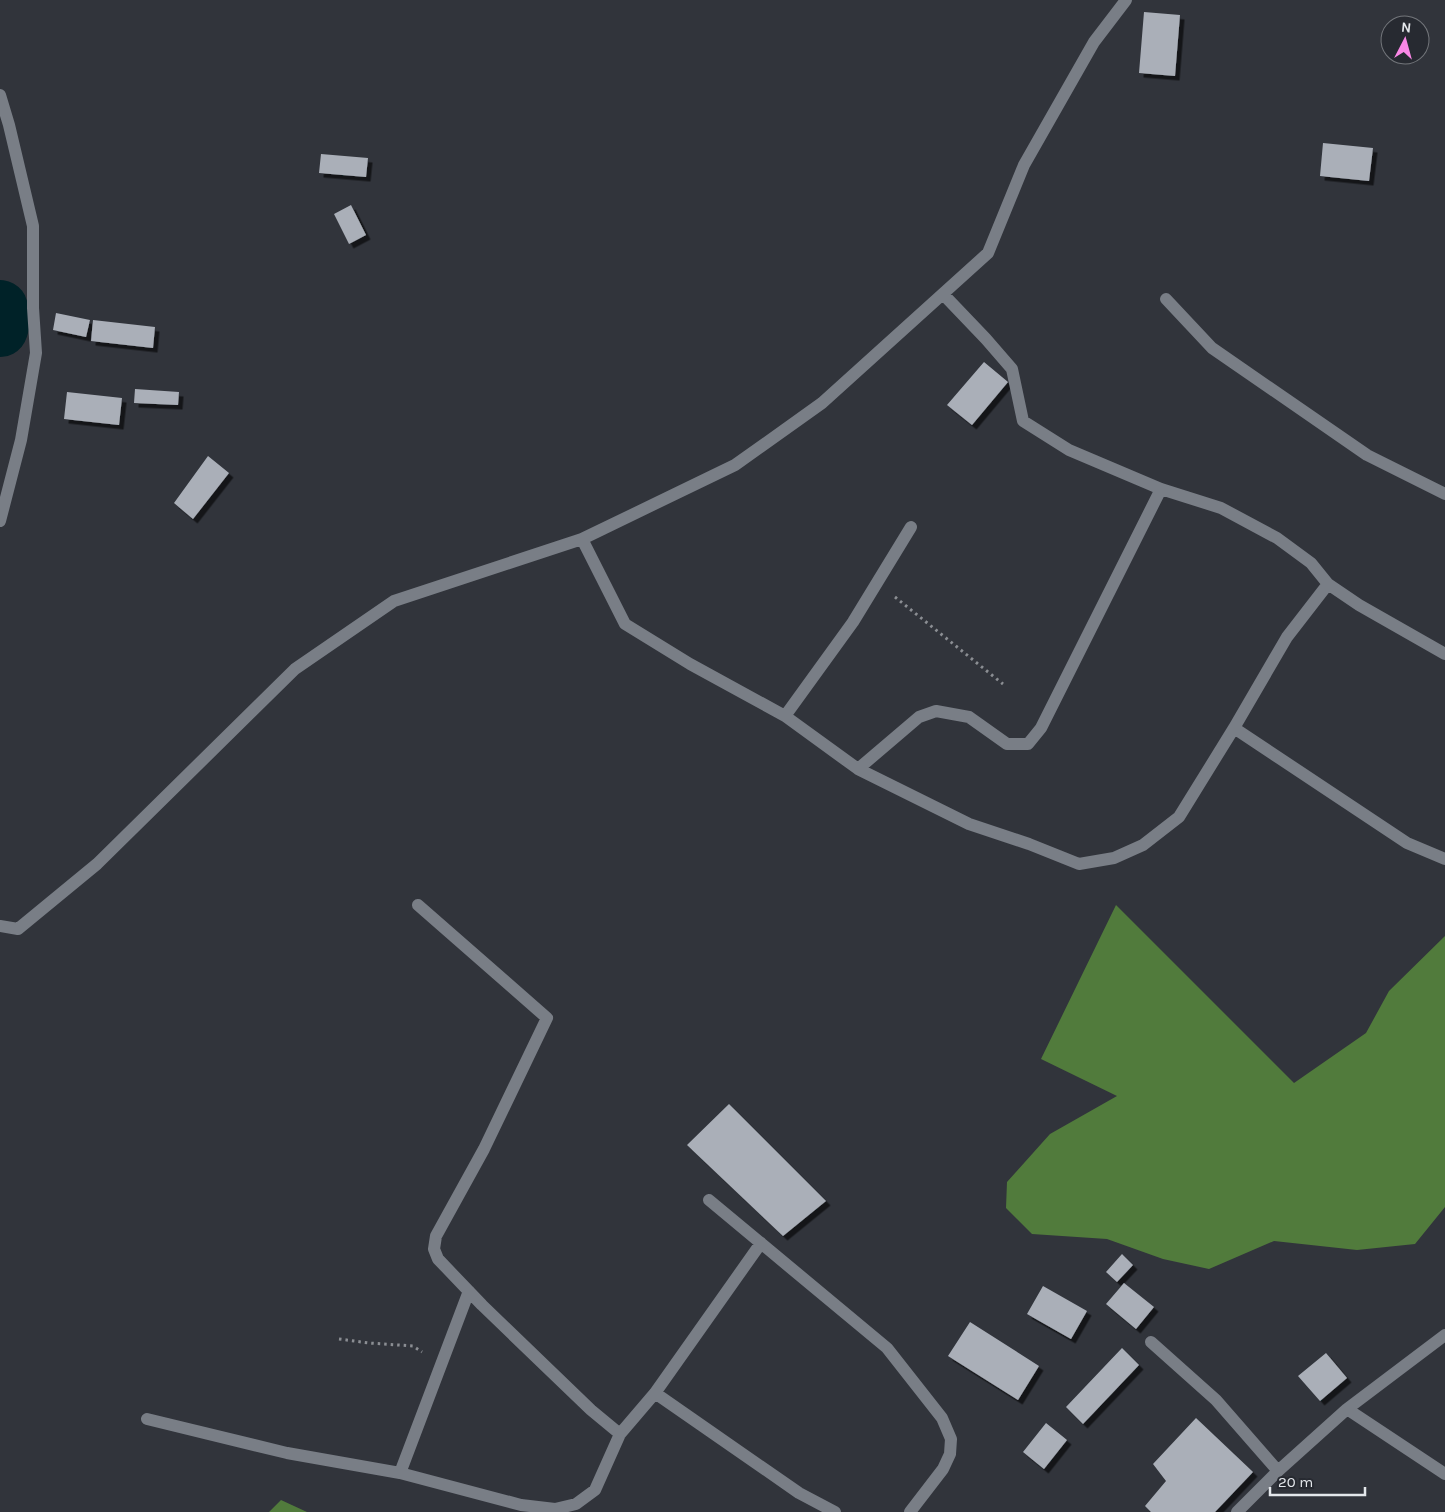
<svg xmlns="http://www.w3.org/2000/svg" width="1445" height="1512" font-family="Karla,sans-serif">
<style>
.forest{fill:#517b3c}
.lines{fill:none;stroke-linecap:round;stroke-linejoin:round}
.river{stroke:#002228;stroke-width:56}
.building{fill:#aaafb8;filter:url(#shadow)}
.path{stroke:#8b8e93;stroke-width:3;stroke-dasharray:2.5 4;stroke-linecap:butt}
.minor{stroke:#797e86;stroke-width:12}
</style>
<defs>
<filter id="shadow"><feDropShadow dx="4.5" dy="4.5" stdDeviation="0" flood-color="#0009"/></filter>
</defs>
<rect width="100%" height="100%" fill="#31343b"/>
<!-- forest -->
<path class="forest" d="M1116,905L1294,1083L1366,1033L1389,991L1445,936V1207L1415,1244L1357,1250L1274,1241L1209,1269L1163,1259L1107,1239L1032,1234L1006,1208L1007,1182L1050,1134L1117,1096L1041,1059Z
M281,1500L307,1512H269Z"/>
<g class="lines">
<!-- river -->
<path class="river" d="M0,308L3,319L0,329"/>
</g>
<!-- building -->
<path class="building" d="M1144,12L1180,15L1175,76L1139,73Z
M1323,143L1373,148L1369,181L1320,176Z
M321,154L368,158L366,177L319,173Z
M351,205L366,235L349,244L334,214Z
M56,313L90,320L86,337L53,330Z
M93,320L155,327L153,348L91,341Z
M984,362L1008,382L972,425L947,405Z
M135,389L179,392L178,405L134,403Z
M67,392L122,398L119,425L64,419Z
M208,456L229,473L193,519L174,503Z
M729,1104L826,1201L783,1236L687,1145Z
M1122,1254L1133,1265L1117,1282L1106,1272Z
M1124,1283L1154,1307L1136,1329L1106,1304Z
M1043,1286L1087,1311L1071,1339L1027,1314Z
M970,1322L1039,1366L1018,1400L948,1356Z
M1122,1348L1139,1365L1083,1424L1066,1407Z
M1326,1353L1347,1378L1320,1401L1298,1376Z
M1196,1418L1253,1472L1215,1512H1151L1145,1506L1166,1481L1153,1464Z
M1046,1423L1067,1440L1044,1469L1023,1452Z"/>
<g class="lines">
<!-- path -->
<path class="path" d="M895,597L1003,684
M339,1339L369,1343L413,1346L422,1352"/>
<!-- minor -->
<path class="minor" d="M0,95L9,125L33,226V308L36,353L21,440L0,521
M943,294L986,339L1012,369L1023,421L1069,450L1161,489L1221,508L1277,538L1311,563L1328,584
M1166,299L1212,348L1367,455L1445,494
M582,539L625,624L690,664L785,716L858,769L969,824L1029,844L1079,864L1114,858L1143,845L1179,817L1234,728L1287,637L1328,584L1359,605L1445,654
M785,716L853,622L911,527
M1234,728L1407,843L1445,859
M858,769L919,717L936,711L969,717L1007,744H1028L1041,728L1161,489
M418,905L547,1018L484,1149L436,1236L434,1249L438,1259L482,1305L591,1410L620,1434L655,1393L761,1243
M0,926L18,929L97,864L295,669L394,601L582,539L735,465L822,403L988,253L1024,165L1094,42L1126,0
M709,1200L887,1348L942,1418L951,1439L950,1454L943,1469L910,1512
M1151,1342L1216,1400L1278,1471
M655,1393L799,1493L835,1512
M1347,1409L1445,1474
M147,1419L287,1453L400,1473L521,1505L555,1509L576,1504L595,1490L620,1434
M400,1473L469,1291
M1237,1512L1278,1471L1347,1409L1445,1335"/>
</g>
<!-- north arrow -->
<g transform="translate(1405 40) rotate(6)"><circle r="24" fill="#272a31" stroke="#73767b"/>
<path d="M0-4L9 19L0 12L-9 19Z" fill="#fa87e6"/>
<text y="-8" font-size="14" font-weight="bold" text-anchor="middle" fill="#e4e7eb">N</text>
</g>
<!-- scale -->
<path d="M1270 1487v8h95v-8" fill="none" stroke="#e4e7eb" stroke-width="2.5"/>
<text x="1278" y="1487" font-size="15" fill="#e4e7eb" stroke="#272a31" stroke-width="4" paint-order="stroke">20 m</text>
</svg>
